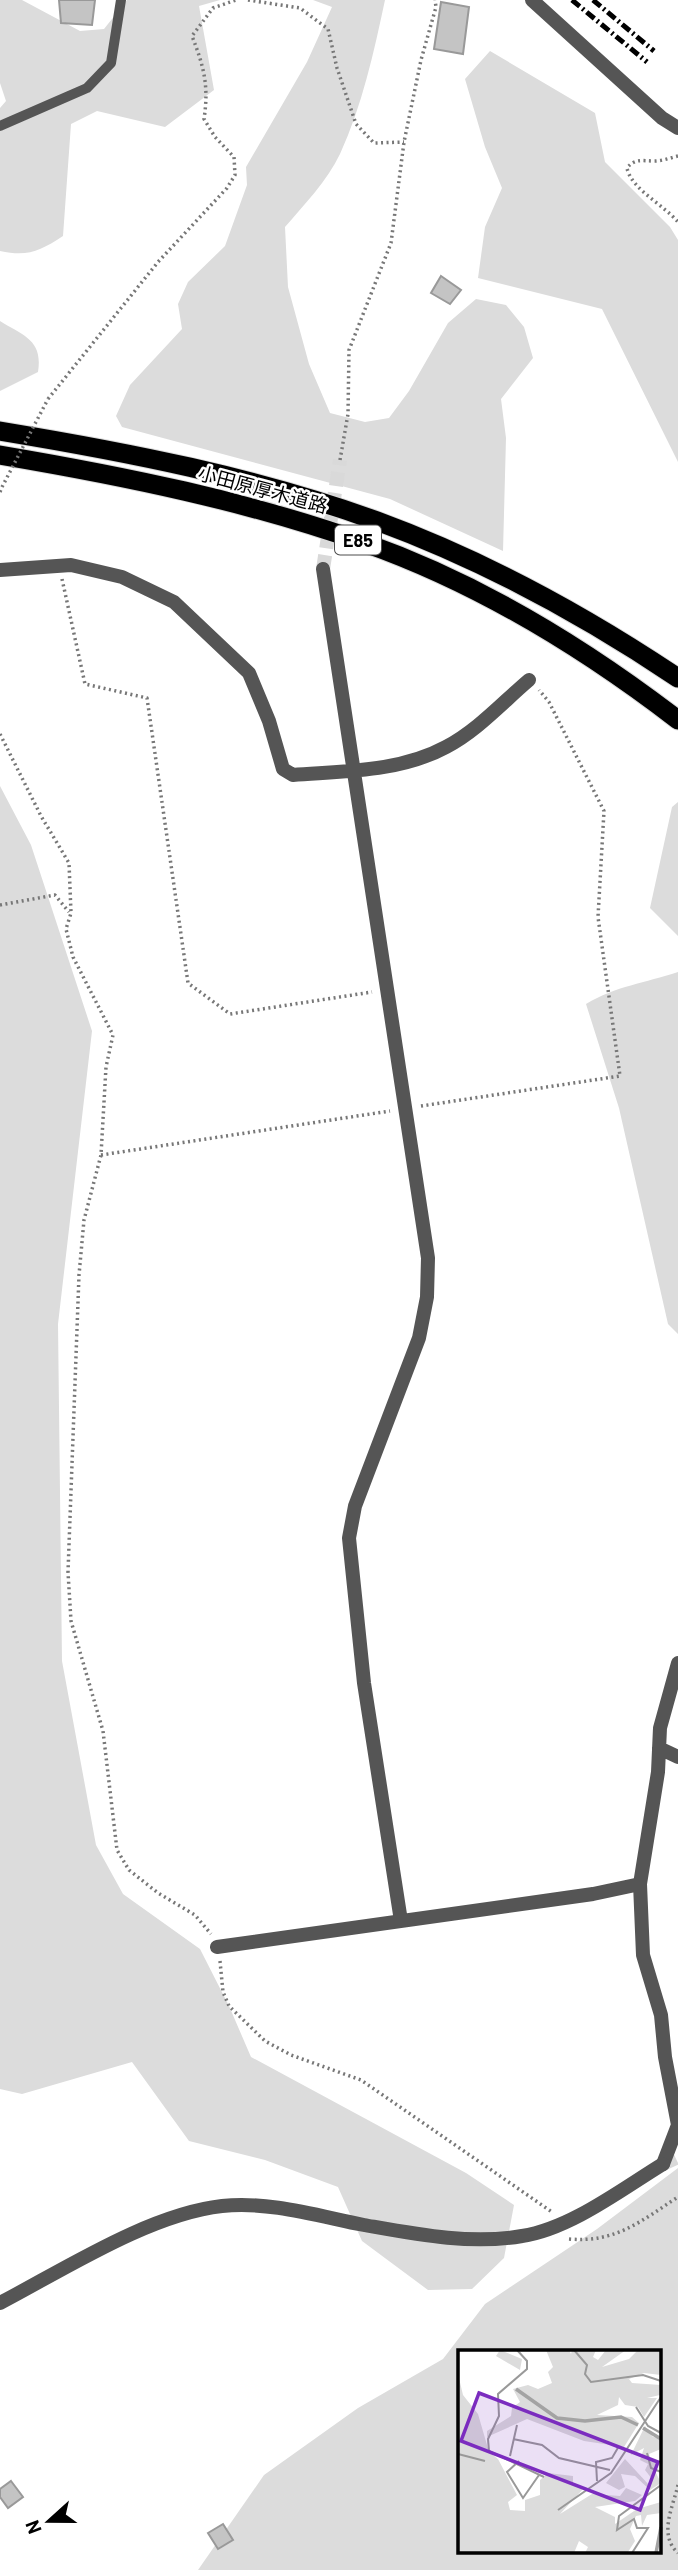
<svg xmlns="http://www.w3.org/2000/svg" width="678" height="2570" font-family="Barlow,'Noto Sans JP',sans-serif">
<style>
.green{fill:#dcdcdc;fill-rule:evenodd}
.building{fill:#c4c4c4;stroke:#999;stroke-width:2}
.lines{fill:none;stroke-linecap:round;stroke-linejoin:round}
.minor-tunnel{stroke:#d9d9d9;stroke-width:14;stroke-dasharray:14 7;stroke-linecap:butt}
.tertiary-tunnel{stroke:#d9d9d9;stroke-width:14;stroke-dasharray:14 7;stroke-linecap:butt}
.trunk-casing{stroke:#dbdbdb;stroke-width:21}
.path{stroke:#777;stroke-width:3.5;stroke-dasharray:2 3.5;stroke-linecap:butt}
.service{stroke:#555;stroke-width:10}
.minor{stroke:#555;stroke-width:14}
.tertiary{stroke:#555;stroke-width:14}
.trunk{stroke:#000;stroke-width:19}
.rail{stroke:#000;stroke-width:5;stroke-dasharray:10 3.5 2 3.5;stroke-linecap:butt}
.path-bridge{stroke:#777;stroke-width:3.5;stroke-dasharray:2 3.5;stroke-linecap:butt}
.labels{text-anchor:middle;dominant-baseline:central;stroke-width:5;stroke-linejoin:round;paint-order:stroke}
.shield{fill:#fff;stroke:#4c4c4c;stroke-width:2}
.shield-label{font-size:18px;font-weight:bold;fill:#000}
.street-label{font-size:19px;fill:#000;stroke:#fff}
.inset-river{fill:none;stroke:#a3a3a3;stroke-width:3.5}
.inset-road{fill:none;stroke:#999;stroke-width:2}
.view{fill:#7b2cbf;fill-opacity:0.15;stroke:#7b2cbf;stroke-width:3.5}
.inset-edge{fill:none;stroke:#000;stroke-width:3.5}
</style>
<rect width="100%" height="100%" fill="#fff"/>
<!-- green -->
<path class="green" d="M0,0H22L80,31L104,29L127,0H220L199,6L214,90L165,127L97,111L71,124L63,236C40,251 28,257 0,251V108L6,101L0,83Z
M313,0H385C374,52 362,106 340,154C327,181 304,205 285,227L288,287L309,364L330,413L365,422L389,418L409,391L448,323L476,299L506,305L524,327L533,358L501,399L506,438L503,551L390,499L122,427L116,416L130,385L182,329L178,304L188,282L225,246L247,185L246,167L307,62L332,7Z
M490,51L595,113L605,162L670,227L678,240V462L602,309L478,278L485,227L502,188L485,147L465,79Z
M0,321C24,336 43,340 38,372L0,391Z
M0,786L31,845L92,1031L58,1324L62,1661L96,1845L123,1894L200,1949L229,2006L251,2057L466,2173L514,2205L504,2258L472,2289L428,2290L362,2241L338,2187L265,2160L189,2141L132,2062L22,2094L0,2089Z
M678,802V936L650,908L672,807Z
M678,972V1334L668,1324L619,1108L586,1004C616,986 645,983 678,972Z
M678,2168V2570H198L264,2475L358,2408L443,2359L485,2304L597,2229ZM459,2351H659V2551H459Z"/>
<!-- building -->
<path class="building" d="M59,0H95L92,25L61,23Z
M441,2L469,7L463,54L434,49Z
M441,276L461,290L450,304L431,293Z
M11,2481L23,2497L8,2508L0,2497V2489Z
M223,2524L233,2540L218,2549L208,2533Z"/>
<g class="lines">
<!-- minor-tunnel -->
<path class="minor-tunnel" d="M323,569L340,460"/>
<!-- tertiary-tunnel -->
<path class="tertiary-tunnel" d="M663,2164L678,2157"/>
<!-- trunk casing -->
<g class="trunk-casing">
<path id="trunk" d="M0,431C127,452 256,477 377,521C483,560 584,615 678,678
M0,455C124,476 247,501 365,543C478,583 583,647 678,720"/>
</g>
<!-- path -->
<path class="path" d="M248,0L300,8L328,29L337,68L356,124L374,143L404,142
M678,156C670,158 662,161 654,161C642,161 635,158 627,168C631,189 664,205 678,222
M48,399L158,262L227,188L235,175L234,157L215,137L204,119C209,86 204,67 192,36L213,8L236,0
M340,460L348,414L349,350L391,243L404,142L421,60L436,7L435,0
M0,492L2,487
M62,579L85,684L147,698L188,983L230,1014L372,992
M0,734L41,816L69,863L71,913L66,929L73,957L113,1035L106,1067L101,1155L84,1220L79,1275L68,1572L71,1621L103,1731L117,1850L129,1870L158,1893L195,1915L211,1934
M0,905L55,895L69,912
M421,1106L620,1076L598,917L604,811L549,702L539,690
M101,1155L390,1111
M220,1961L223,1992L229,2006L265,2041L291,2055L361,2080L552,2212
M569,2239C616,2243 641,2221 678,2197
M678,2485C673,2507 658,2535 678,2553"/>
<!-- service -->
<path class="service" d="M0,126L87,88L111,63L121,0"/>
<!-- minor -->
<path class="minor" d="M532,0L662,118L678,128
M323,569L428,1258L427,1297L419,1338L355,1506L349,1538L364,1683L401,1921
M0,570L71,565L122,577L174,602L249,673L269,721L283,769L293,775C344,771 400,772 446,747C477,731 503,702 529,680
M659,1748L678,1757
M217,1947L593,1894L640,1884
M663,2164L678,2125L665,2057L661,2015L643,1955L640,1884L658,1772L660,1728L678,1663"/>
<!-- tertiary -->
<path class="tertiary" d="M0,2303C65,2269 150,2214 222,2206C270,2201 318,2216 364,2225C415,2234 470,2245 522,2236C570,2229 622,2189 663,2164"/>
<!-- trunk -->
<use href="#trunk" class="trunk"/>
<!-- rail -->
<path class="rail" d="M572,0L647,62
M593,0L654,51"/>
<!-- path-bridge -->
<path class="path-bridge" d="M2,487L48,399"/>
</g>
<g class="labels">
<!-- shield labels -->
<rect class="shield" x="335" y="525.5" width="46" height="29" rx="5"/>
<g class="shield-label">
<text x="358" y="540">E85</text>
</g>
<!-- street labels -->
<g class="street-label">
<text transform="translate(263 489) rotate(15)">小田原厚木道路</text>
</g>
</g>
<!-- overview -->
<g transform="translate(458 2350)">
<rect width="203" height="203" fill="#fff"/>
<path d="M42,0L64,9L62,20L38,6ZM88,0H111L113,4L114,0H138L135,7L140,10L148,0H168L144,17L171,9L180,0H203V25L186,23L171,29L174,33L203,35L202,45L189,48H199L186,67L180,57L167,55L161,47L160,55L139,65L174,67L181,73L166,97L126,91L69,69L29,87V81L53,66L54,58L62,52L55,39L70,35L80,39L94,33L90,22L95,17ZM0,24L5,45L20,64L31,102L40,109L59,145L50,152L52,160L67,161V150L82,145V130L90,123L115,126V135L126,138L102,164L134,144L162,146L168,138L184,145L177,151L137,157L157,167V174L179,159L203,152V163L189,165L184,176L183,165L178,166L172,179L177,191L170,202L127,203L130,197L121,191L116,203H0ZM187,76L195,87L203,88V99L191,104L193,110L202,111L196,119L203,133L192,140L177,126L163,124L167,137L161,140L148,133L167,109L191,135L194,129L187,120L190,114L182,110L186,98L173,105Z" fill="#dcdcdc"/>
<path class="inset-river" d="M58,39L99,68L127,71L163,67L180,75M185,78L203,89M198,203L203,177"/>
<path class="inset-road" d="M59,0L69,11V19L40,44L41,66L30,89L31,101L86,127M116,0L129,15L127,24L133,32L185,25L203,31M178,57L190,76L203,83M55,89L84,95L101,108L152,120M189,103L193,118L203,122M0,104L27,111M52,106L59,75M61,111L49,122L65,148L81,125M139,131L138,112L154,108L161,96M100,160L153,123L203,47M174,203L190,178H179L176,169L159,180L161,166L203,135"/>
<path class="view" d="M21,43L200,112L182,160L3,91Z"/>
<rect width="203" height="203" class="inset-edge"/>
</g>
<!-- north arrow -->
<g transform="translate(49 2521) rotate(249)" stroke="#ffffff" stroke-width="5" paint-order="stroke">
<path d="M0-5L12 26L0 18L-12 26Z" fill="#000000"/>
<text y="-10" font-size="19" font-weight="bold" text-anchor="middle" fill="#000000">N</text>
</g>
</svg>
